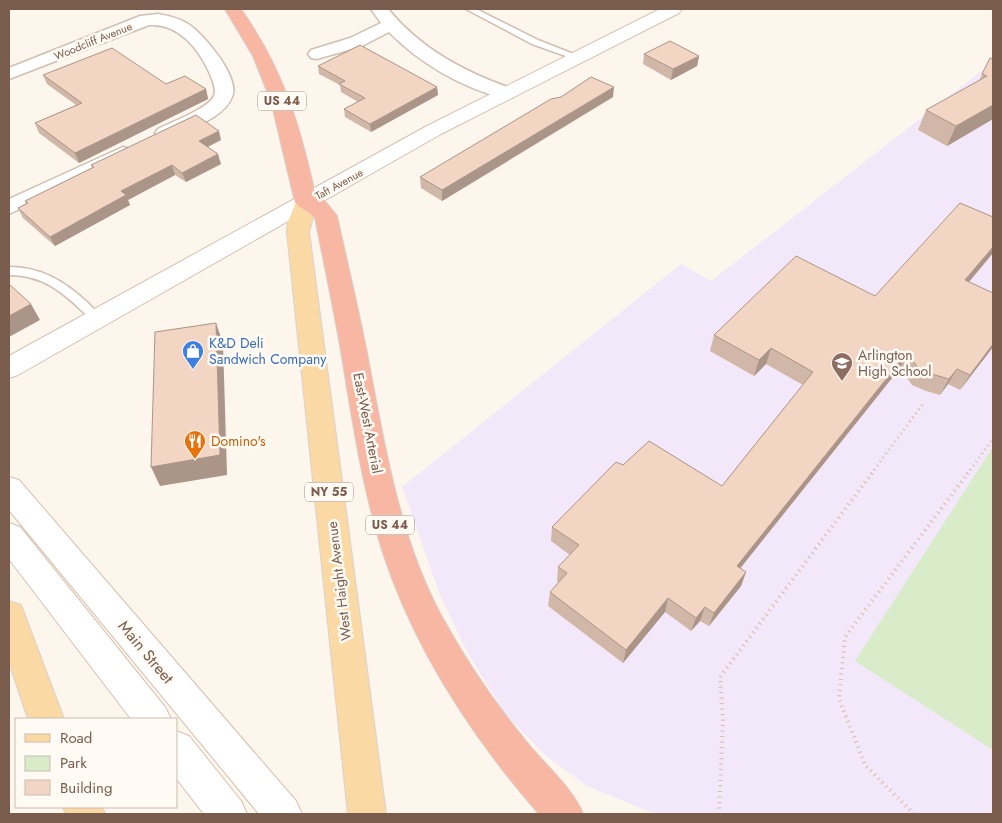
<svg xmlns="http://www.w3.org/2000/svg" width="1002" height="823" font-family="Jost,sans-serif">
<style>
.education{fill:#f3e8fa}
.green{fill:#d8ecc9}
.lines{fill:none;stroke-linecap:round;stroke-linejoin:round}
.lane-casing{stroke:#d1beb0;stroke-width:3}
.street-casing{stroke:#d1beb0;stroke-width:3}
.secondary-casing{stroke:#d6c0b0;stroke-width:2}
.primary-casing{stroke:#dad1cd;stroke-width:2}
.highway-casing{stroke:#dad1cd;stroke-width:2}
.path-far1{stroke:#d9b8a5;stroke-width:3;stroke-dasharray:1 4;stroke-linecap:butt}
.path{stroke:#d9b8a5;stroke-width:4;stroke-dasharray:1 4.5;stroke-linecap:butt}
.lane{fill:#fff;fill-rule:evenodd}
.street{fill:#fff;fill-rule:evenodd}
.secondary{fill:#fff;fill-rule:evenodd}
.primary{fill:#fbd9a5;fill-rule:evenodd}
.highway{fill:#f7b7a3;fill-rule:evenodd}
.wall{fill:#d1b7a8}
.shaded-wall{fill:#aa9588}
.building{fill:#f3d5c3;stroke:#aa9588}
.labels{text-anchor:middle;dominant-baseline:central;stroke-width:5;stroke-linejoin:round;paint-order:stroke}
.far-street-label{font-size:11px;fill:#7a5c4d;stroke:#fffaf3}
.shield{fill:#fffaf3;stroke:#a28b7f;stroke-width:1}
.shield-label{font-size:12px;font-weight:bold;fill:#7a5c4d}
.shop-label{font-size:14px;fill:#366cbe;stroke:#fffaf3;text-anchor:start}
.education-label{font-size:14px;fill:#785e54;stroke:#fffaf3;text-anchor:start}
.street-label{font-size:14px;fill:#7a5c4d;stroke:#fffaf3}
.food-label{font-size:14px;fill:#c56008;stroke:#fffaf3;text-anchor:start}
.near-street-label{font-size:16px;fill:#7a5c4d;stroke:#fffaf3}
</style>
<rect width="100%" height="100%" fill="#fdf6ec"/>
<!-- education -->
<path class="education" d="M993,62V814H655L587,786L546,756L506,715L467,652L440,595L402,487L681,264L711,281Z"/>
<!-- green -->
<path class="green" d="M993,447V750L855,661Z"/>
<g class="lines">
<!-- lane casing -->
<g class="lane-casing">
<path id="lane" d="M466,9H476L538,40L581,57L574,59L532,44Z
M9,267C41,267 64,281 87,302C92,308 99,313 104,319L102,322H94C67,297 48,275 9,275Z"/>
</g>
<!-- street casing -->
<g class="street-casing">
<path id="street" d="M371,9H388C421,49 464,72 513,89L515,93L513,97L506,99C463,88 420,64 389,32L362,46L317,59L311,58L308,54L311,50L350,38L381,23Z
M158,14C169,16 179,18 188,24C203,33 241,78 232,97C223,119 191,127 172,137H158L155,133L158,129C171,122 208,109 214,96C217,89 212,80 210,74C199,49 179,23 149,25L9,79V68L140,16Z
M123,147L130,149L133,153L130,157L9,214V199Z"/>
</g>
<!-- secondary casing -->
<g class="secondary-casing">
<path id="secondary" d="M660,9H682L679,13L441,134L18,375L9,378V356L427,126Z
M9,477L19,480L296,801L302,814H259L9,510Z
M9,523L20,527L165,707L171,719H131L9,559Z
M176,731L189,736L241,801L247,814H204L176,778Z"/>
</g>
<!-- primary casing -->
<g class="primary-casing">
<path id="primary" d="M306,195L314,197L317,202L309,232L386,814H348L287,232L288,222L298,197Z
M9,601L21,605L64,719H28L9,662Z
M63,807H102L105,814H66Z"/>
</g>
<!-- highway casing -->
<g class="highway-casing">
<path id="highway" d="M225,9H241C284,71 300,125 316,198L324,200L337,216C347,262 358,307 367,353C384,441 398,535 441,615C465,659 493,701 525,740C543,763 573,788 583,814H539C472,737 414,649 382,550C362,486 352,418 341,351C333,306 324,262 315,218C309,211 300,209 295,202L271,101L253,56Z"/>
</g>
<!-- path-far1 -->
<path class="path-far1" d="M871,474L923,404
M967,474L993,439"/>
<!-- path -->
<path class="path" d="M719,814L723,720L720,677L872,473
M914,814L865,765L839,699L845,637L968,473"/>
<!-- lane -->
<use href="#lane" class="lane"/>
<!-- street -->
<use href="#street" class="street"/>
<!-- secondary -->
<use href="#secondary" class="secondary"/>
<!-- primary -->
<use href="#primary" class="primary"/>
<!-- highway -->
<use href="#highway" class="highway"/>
</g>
<!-- wall -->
<path class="wall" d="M644,54L699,56L697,66L671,80L643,64Z
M990,58L993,59V119L947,146L918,130L926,110L979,81Z
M318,66L437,87L438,95L371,132L345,117L344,109L358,102L341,92L340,85L319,74Z
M43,75L166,84L206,89L208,99L79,163L39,133L35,123L76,105L47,84Z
M613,97L442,201L421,188L420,177Z
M221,140L208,147L221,164L186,182L175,175L128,200L130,205L55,246L23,218L18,208L26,204L25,201L92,168L91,165Z
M993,217V253L969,282L993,347L960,390L948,384L940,395L926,391L912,385L900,368L740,568L746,572L741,586L709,626L700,621L691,631L665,612L623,663L548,606L550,592L559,582L557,581L558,567L570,555L551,541L552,527L623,465L722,486L803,385L766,364L754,376L710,351L714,335L875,296Z"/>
<!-- shaded-wall -->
<path class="shaded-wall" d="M699,56L697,66L671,80L673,69Z
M437,87L438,95L371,132L370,124Z
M614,87L613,97L442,201V190Z
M206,89L208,99L79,163L75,153Z
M993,105V119L947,146L956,126Z
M219,131L221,140L201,150L199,141Z
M218,154L221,164L186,182L182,173Z
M172,165L175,175L128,200L130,205L55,246L50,237L121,191Z
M993,247V253L957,296L965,280Z
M31,304L40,320L9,337V316Z
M216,323L223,343L227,475L160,486L151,467Z
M993,344V347L960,390L970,375Z
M771,348L766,364L754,376L759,360Z
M907,353L900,368L731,580L737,566Z
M957,369L948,384L940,395L949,379Z
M746,572L741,586L709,626L714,613Z
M668,598L665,612L623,663L626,650Z
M705,607L700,621L691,631L696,618Z"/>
<!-- building -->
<path class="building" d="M670,41L699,56L673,69L644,54Z
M360,45L437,87L370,124L344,109L365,98L339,84L345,81L318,66Z
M112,48L166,84L185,76L206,89L75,153L35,123L82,103L43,75Z
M990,58L993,59V105L956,126L926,110L987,76L982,74Z
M591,77L614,87L442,190L420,177L551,99L561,97Z
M196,115L219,131L199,141L218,154L182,173L172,165L121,191L126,195L50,237L18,208L28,203L25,201L94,167L91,165Z
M960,203L993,217V247L965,280L993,293V344L970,375L957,369L949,379L935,375L920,370L907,353L737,566L746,572L714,613L705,607L696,618L668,598L626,650L550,592L567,573L558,567L579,545L552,527L616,462L623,465L649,441L722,486L813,372L771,348L759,360L714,335L796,256L875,296Z
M9,284L31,304L9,316Z
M216,323L220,455L151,467L155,332Z"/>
<!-- icons -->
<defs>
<g id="shop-pin" transform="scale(1.125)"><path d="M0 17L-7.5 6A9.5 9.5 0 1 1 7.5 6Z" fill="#3f7fe0" stroke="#fffaf3"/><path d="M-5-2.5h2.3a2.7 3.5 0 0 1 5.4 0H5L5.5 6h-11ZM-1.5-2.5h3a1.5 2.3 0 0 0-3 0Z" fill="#fff"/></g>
<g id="school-pin" transform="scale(1.125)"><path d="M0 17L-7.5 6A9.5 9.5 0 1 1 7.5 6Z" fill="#8d6e63" stroke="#fffaf3"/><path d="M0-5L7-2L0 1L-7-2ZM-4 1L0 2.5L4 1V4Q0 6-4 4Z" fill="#fff"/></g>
<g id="restaurant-pin" transform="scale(1.125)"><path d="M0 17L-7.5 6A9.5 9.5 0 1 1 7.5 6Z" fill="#e8710a" stroke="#fffaf3"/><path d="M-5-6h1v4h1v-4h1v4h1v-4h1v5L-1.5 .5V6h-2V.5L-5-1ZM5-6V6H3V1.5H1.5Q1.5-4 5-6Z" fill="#fff"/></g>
</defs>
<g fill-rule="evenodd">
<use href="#shop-pin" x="193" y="351"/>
<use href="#school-pin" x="842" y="363"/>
<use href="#restaurant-pin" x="195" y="441"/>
</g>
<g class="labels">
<!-- far-street labels -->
<g class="far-street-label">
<text transform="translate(93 41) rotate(-22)">Woodcliff Avenue</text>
<text transform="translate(339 184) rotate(-29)">Taft Avenue</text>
</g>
<!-- shield labels -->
<g class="shield">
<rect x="258" y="91.5" width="48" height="19" rx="4"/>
<rect x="305" y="482.5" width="48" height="19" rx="4"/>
<rect x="366" y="515.5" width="48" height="19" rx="4"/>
</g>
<g class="shield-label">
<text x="282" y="101">US 44</text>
<text x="329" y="492">NY 55</text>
<text x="390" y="525">US 44</text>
</g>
<!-- shop labels -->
<g class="shop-label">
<text x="209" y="343">K&amp;D Deli<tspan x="209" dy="16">Sandwich Company</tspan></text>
</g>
<!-- education labels -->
<g class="education-label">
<text x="858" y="355">Arlington<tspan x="858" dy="16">High School</tspan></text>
</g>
<!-- street labels -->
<g class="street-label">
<text transform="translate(368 423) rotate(79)">East-West Arterial</text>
<text transform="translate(339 581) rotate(-97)">West Haight Avenue</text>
</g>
<!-- food labels -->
<g class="food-label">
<text x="211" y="441">Domino's</text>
</g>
<!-- near-street labels -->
<g class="near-street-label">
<text transform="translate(146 652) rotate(50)">Main Street</text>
</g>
</g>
<!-- border -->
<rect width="1002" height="823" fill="none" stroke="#7a5c4d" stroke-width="20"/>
<!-- legend -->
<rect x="15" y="718" width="162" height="90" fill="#fffaf3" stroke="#cabbb1"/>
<rect x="25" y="734" width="25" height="8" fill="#fbd9a5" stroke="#cabbb1"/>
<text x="60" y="743" font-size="15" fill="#7a5c4d">Road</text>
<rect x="25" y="756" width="25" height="15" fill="#d8ecc9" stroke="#cabbb1"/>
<text x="60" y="768" font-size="15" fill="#7a5c4d">Park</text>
<rect x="25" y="780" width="25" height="15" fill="#f3d5c3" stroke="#cabbb1"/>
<text x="60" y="793" font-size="15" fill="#7a5c4d">Building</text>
</svg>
